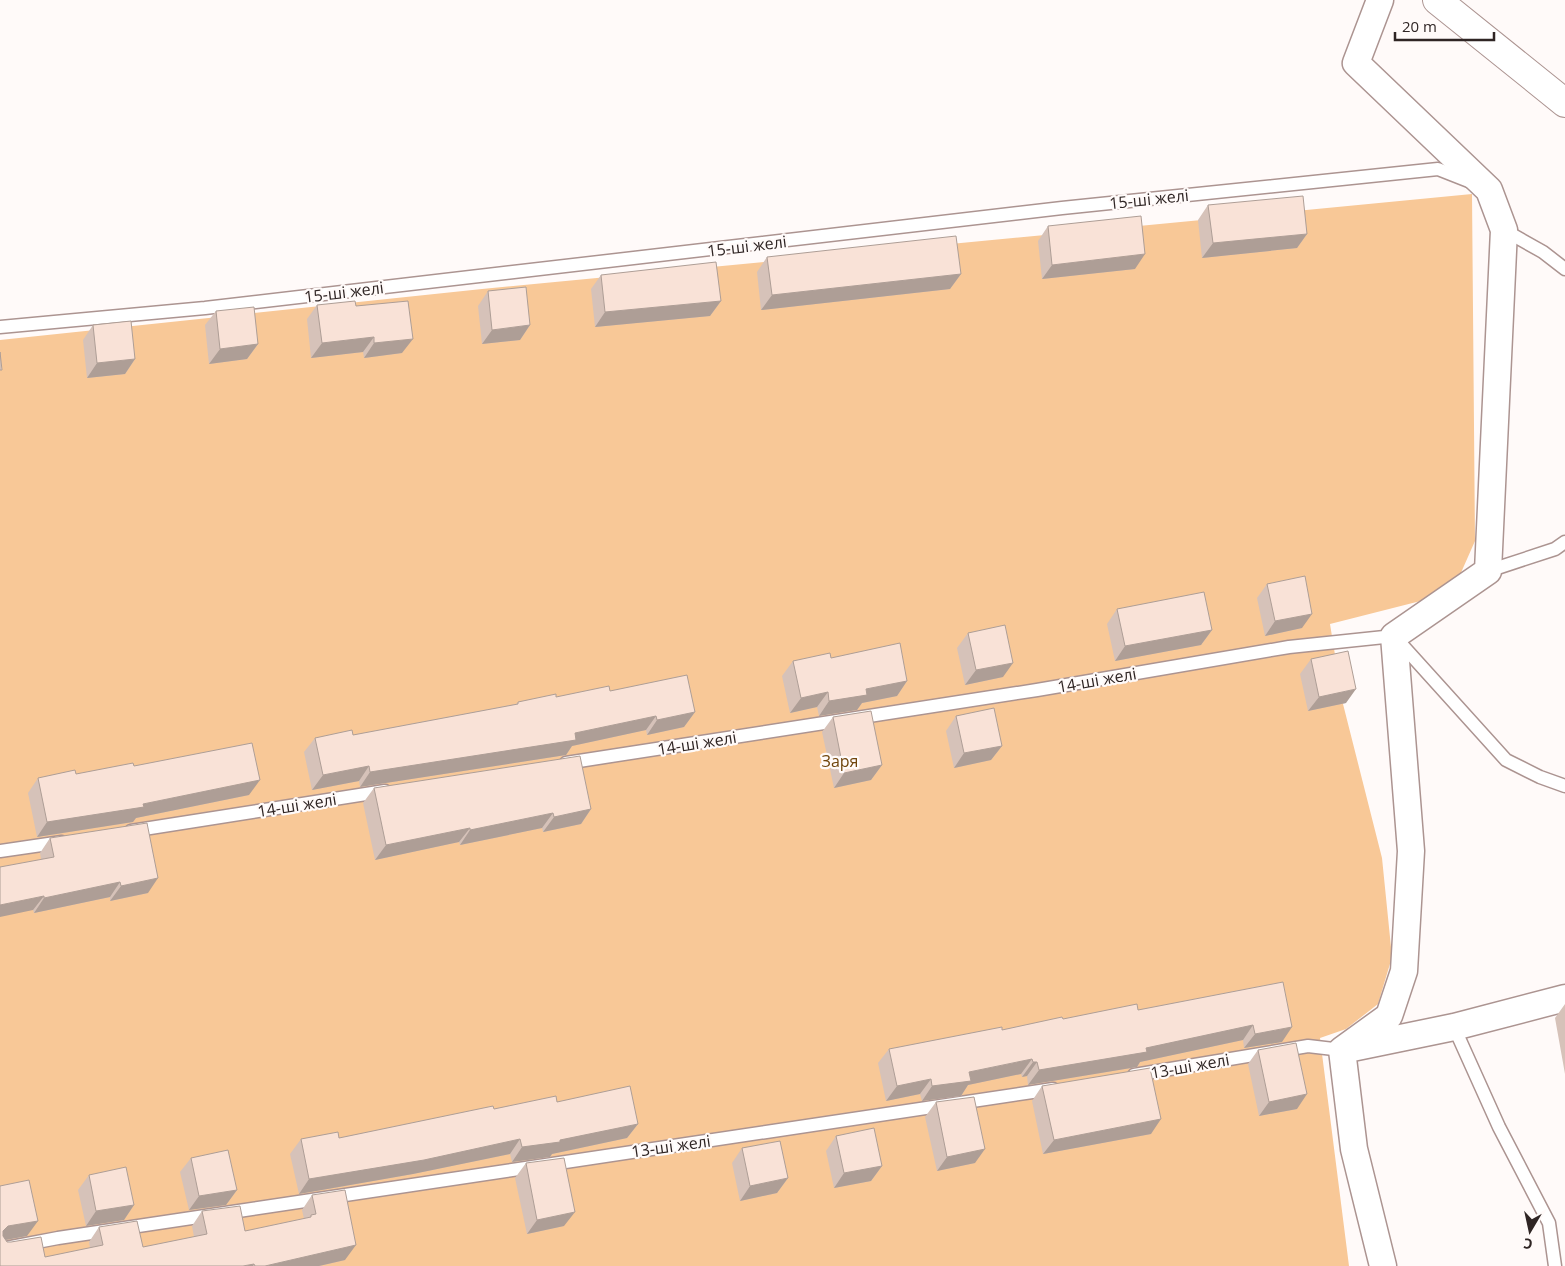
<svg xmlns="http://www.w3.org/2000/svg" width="1565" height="1266" font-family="'Open Sans',sans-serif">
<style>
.green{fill:#f8c897}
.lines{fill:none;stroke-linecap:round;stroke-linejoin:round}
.service-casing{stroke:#ac9491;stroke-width:15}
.minor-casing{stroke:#ac9491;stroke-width:29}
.tertiary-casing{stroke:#ac9491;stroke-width:30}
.service{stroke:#fff;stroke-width:12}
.minor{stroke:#fff;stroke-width:26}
.tertiary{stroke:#fff;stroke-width:28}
.wall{fill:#d6c2b9}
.shaded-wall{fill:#ae9e96}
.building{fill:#f9e2d7;stroke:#ae9e96}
.labels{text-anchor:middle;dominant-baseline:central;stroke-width:4.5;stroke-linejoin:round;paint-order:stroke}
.street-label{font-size:16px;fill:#2f2524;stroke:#fffaf9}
.park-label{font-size:16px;fill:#70450c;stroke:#fffaf9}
</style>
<rect width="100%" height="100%" fill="#fffaf9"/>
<!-- green -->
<path class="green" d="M1472,194L1475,541L1452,593L1330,624L1343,704L1382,858L1392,957L1378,1004L1346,1029L1320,1038L1349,1266H0V340L482,289Z"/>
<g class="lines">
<!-- service casing -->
<g class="service-casing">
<path id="service" d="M1504,230L1543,252L1565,269
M0,327L205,308L1062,208L1438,169L1471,182
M1488,571L1555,549L1565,542
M566,763L1037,690L1289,647L1394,636L1506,760L1540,777L1565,786
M131,831L385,791
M0,851L62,842
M1454,1027L1499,1127L1549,1223L1555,1266
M1134,1075L1308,1046L1342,1050
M0,1249L58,1238L1053,1089"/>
</g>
<!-- minor casing -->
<g class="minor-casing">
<path id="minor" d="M1380,0L1356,63L1489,190L1504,230L1488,571L1394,636L1411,851L1404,971L1389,1016L1342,1050L1354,1149L1383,1266
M1352,1048L1454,1027L1565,998"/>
</g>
<!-- tertiary casing -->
<g class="tertiary-casing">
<path id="tertiary" d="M1437,0L1565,103"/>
</g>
<!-- service -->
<use href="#service" class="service"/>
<!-- minor -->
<use href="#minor" class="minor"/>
<!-- tertiary -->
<use href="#tertiary" class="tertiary"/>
</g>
<!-- wall -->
<path class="wall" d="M1208,205L1307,234L1297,248L1202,258L1198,220Z
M1048,226L1135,269L1042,279L1038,241Z
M767,257L961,274L950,289L761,310L757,272Z
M601,275L721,301L710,316L595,327L591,289Z
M488,291L530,325L520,340L482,344L478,306Z
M317,305L356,306L402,353L364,358L363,352L311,358L307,319Z
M216,311L258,344L247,359L209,364L205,325Z
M93,325L135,359L125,374L87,378L83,340Z
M1267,584L1302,628L1265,636L1257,598Z
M1117,609L1212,630L1201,645L1115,661L1107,624Z
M968,633L1003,677L965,685L957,648Z
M831,658L907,681L897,696L862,703L857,710L819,716L817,707L790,713L782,676L793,661Z
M1311,659L1346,703L1308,711L1300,674Z
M610,691L695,712L684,727L647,735L646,730L572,746L566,755L360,787L359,781L312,790L304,752L315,738L353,735L516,704L518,702Z
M956,716L1002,746L991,760L954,768L946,731Z
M833,717L882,765L871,780L834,788L822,732Z
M134,766L249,795L136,818L133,822L37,837L28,793L38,778L76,774Z
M374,788L591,809L581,824L543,832L542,828L460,845L459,842L375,860L363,803Z
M50,838L148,893L110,901V897L34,913L33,910L41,859L40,853Z
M1283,982L1282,1042L1244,1048L1243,1040L1140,1062L1137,1067L1028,1085L1027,1076L1022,1077L1021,1074L968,1085L961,1096L922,1101L920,1094L886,1101L878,1063L889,1049L1063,1019L1138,1010Z
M1565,1004V1074L1555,1018Z
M1258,1050L1297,1109L1259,1116L1248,1064Z
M1042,1086L1151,1134L1043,1154L1032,1101Z
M557,1102L638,1124L627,1138L552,1154L550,1157L512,1162L510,1154L413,1174L299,1194L290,1154L301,1139L339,1138L494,1109Z
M936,1102L975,1163L937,1171L925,1117Z
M836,1136L882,1166L871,1181L834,1188L826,1151Z
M742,1148L788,1178L777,1193L740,1201L732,1163Z
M191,1158L237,1190L226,1205L189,1210L180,1172Z
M526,1163L564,1226L527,1234L515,1178Z
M89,1175L134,1205L124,1220L86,1226L78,1190Z
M0,1186L27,1236L6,1240L7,1242L45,1257L90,1248L89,1242L99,1227L143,1247L194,1237L192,1226L202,1211L245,1231L304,1219L302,1210L312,1195L345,1260L319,1266H0Z"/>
<!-- shaded-wall -->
<path class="shaded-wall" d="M1307,234L1297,248L1202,258L1213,243Z
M1145,254L1135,269L1042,279L1052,265Z
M961,274L950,289L761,310L772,295Z
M721,301L710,316L595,327L605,312Z
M530,325L520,340L482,344L492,330Z
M374,337L363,352L311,358L322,343Z
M413,339L402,353L364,358L374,343Z
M258,344L247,359L209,364L220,349Z
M135,359L125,374L87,378L97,363Z
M1312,614L1302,628L1265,636L1275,621Z
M1212,630L1201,645L1115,661L1125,646Z
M1013,663L1003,677L965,685L976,670Z
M907,681L897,696L862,703L857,710L819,716L829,701L866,689Z
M1356,689L1346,703L1308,711L1319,697Z
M828,692L817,707L790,713L801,698Z
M695,712L684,727L647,735L657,720Z
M656,716L646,730L572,746L566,755L360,787L370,772L575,733Z
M1002,746L991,760L954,768L964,753Z
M882,765L871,780L834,788L844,773Z
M369,766L359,781L312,790L323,775Z
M260,780L249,795L136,818L133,822L37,837L47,822L143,804Z
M591,809L581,824L543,832L554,817Z
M553,813L542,828L460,845L470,830Z
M470,828L459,842L375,860L386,845Z
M158,878L148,893L110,901L121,886Z
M120,882L110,897L34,913L44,898Z
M44,896L33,910L0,917V905Z
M1253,1025L1243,1040L1140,1062L1137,1067L1028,1085L1039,1070Z
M1292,1027L1282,1042L1244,1048L1255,1034Z
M1032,1059L1021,1074L968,1085L961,1096L922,1101L932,1086L969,1072Z
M1033,1062H1037L1027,1076L1022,1077Z
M931,1079L920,1094L886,1101L897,1086Z
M1307,1094L1297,1109L1259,1116L1269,1102Z
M1161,1119L1151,1134L1043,1154L1054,1140Z
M638,1124L627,1138L552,1154L550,1157L512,1162L522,1147Z
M520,1139L510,1154L413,1174L299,1194L309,1179Z
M985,1149L975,1163L937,1171L947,1157Z
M882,1166L871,1181L834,1188L844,1173Z
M788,1178L777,1193L740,1201L750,1186Z
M237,1190L226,1205L189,1210L199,1196Z
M134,1205L124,1220L86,1226L96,1211Z
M575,1212L564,1226L527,1234L537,1220Z
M38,1221L27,1236L0,1241L3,1231L8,1226Z
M356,1245L345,1260L319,1266H265Z
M254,1264L253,1266H243Z"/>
<!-- building -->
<path class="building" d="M1303,196L1307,234L1213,243L1208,205Z
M1141,216L1145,254L1052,265L1048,226Z
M956,236L961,274L772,295L767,257Z
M716,262L721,301L605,312L601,275Z
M526,287L530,325L492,330L488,291Z
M355,301L356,306L408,301L413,339L374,343V337L322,343L317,305Z
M254,307L258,344L220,349L216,311Z
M131,321L135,359L97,363L93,325Z
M0,352L2,370H0Z
M1305,576L1312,614L1275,621L1267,584Z
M1204,592L1212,630L1125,646L1117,609Z
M1005,625L1013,663L976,670L968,633Z
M900,643L907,681L866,689L867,695L829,701L828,692L801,698L793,661L830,653L831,658Z
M1348,651L1356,689L1319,697L1311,659Z
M687,675L695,712L657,720L656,716L575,733L576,740L370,772L369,766L323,775L315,738L352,730L353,735L518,704V702L556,694V697L609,686L610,691Z
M994,708L1002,746L964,753L956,716Z
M871,711L882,765L844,773L833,717Z
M252,743L260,780L143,804L144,807L47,822L38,778L75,770L76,774L133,763L134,766Z
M580,756L591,809L554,817L553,813L470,830V828L386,845L374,788Z
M147,823L158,878L121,886L120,882L44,898V896L0,905V867L54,857L50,838Z
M1283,982L1292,1027L1255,1034L1253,1025L1146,1048L1147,1052L1039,1070L1037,1062H1033L1032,1059L969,1072L971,1081L932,1086L931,1079L897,1086L889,1049L1002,1027V1030L1062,1017L1063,1019L1137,1004L1138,1010Z
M1296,1043L1307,1094L1269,1102L1258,1050Z
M1150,1068L1161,1119L1054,1140L1042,1086Z
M630,1086L638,1124L560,1140V1142L522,1147L520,1139L424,1160L309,1179L301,1139L338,1132L339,1138L493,1106L494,1109L556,1096L557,1102Z
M974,1097L985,1149L947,1157L936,1102Z
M874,1128L882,1166L844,1173L836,1136Z
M780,1141L788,1178L750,1186L742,1148Z
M228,1150L237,1190L199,1196L191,1158Z
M564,1158L575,1212L537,1220L526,1163Z
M126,1167L134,1205L96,1211L89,1175Z
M29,1180L38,1221L8,1226L3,1231V1236L7,1242H11L41,1237L45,1257L103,1245L99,1227L137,1221L143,1247L207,1234L202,1211L240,1206L245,1231L311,1217V1215L316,1214L312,1195L345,1190L356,1245L265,1266H255L254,1264L243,1266H0V1186Z"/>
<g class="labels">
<!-- street labels -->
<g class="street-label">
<text transform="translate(1149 199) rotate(-6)">15-ші желі</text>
<text transform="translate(747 246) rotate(-7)">15-ші желі</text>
<text transform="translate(344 292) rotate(-7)">15-ші желі</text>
<text transform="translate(1097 680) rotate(-10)">14-ші желі</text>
<text transform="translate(697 743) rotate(-9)">14-ші желі</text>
<text transform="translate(297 805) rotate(-9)">14-ші желі</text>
<text transform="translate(1190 1066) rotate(-10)">13-ші желі</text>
<text transform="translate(671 1146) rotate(-8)">13-ші желі</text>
</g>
<!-- park labels -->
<g class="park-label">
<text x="840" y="761">Заря</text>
</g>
</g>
<!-- north arrow -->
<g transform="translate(1530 1231) rotate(189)" stroke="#fffaf9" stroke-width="4" paint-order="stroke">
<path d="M0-4L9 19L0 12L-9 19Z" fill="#2f2524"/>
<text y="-8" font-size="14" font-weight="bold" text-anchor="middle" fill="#2f2524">С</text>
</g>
<!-- scale -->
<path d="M1395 32v8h99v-8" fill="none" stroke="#2f2524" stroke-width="2.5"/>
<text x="1402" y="32" font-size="15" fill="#2f2524" stroke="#fffaf9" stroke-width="4" paint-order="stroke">20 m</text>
</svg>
